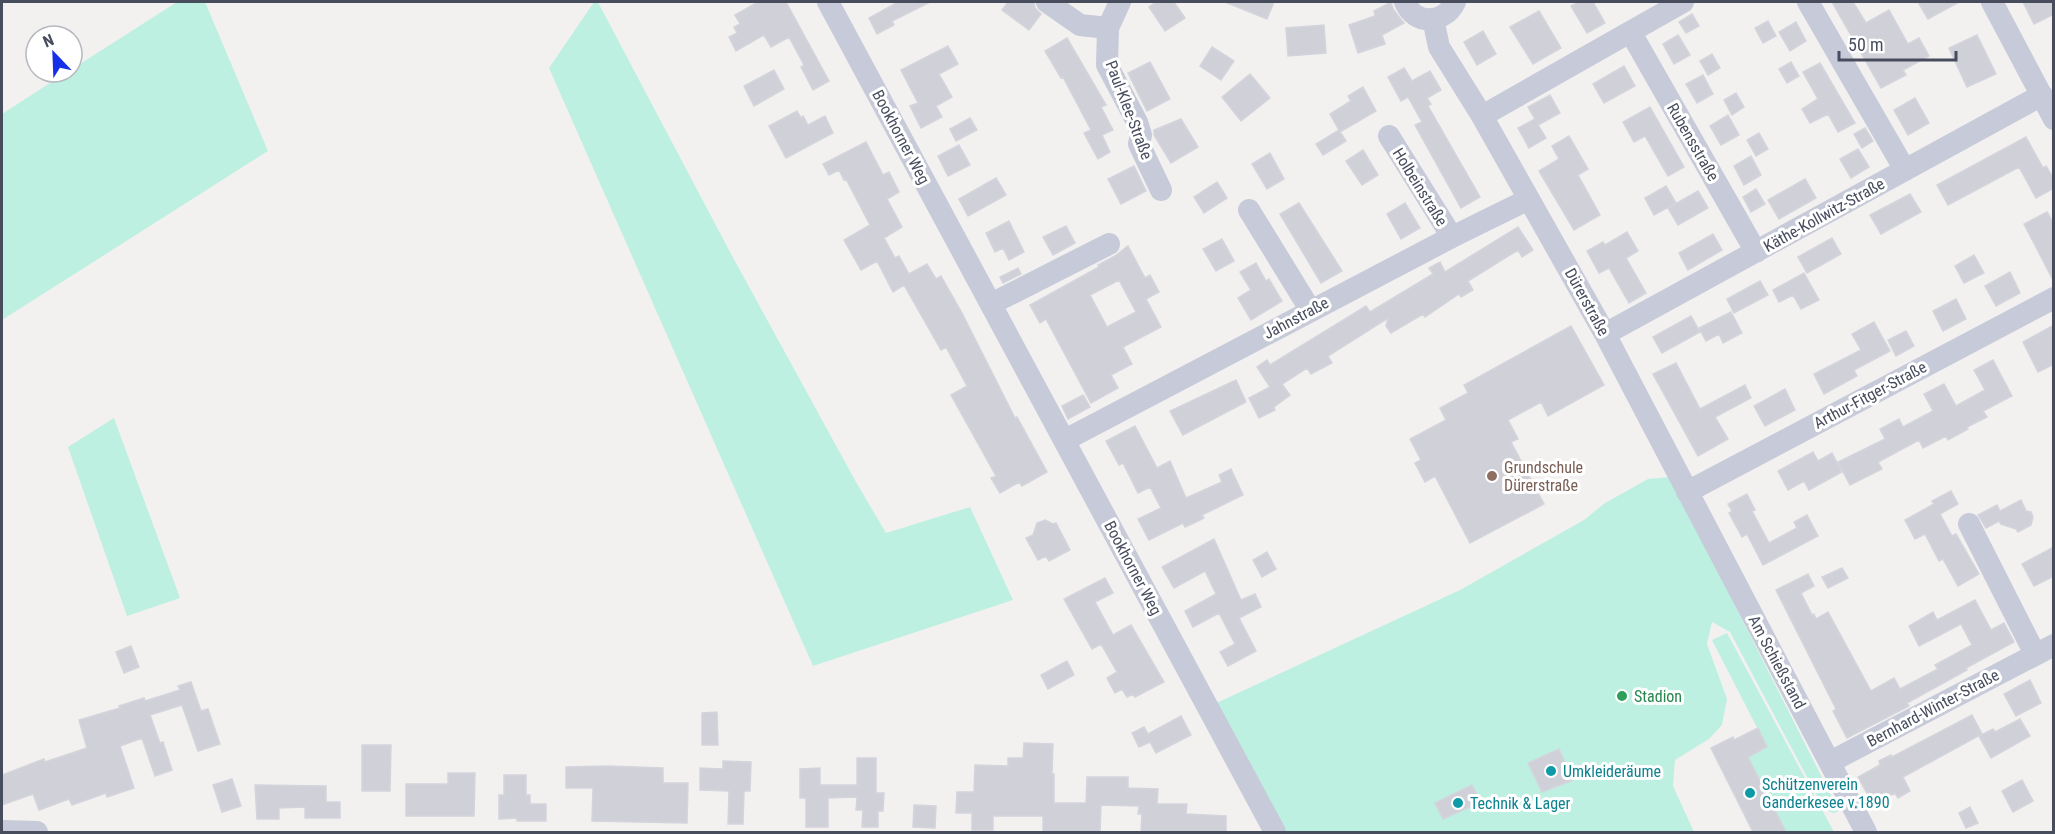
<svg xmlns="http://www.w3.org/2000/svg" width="2055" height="834" font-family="'Roboto Condensed',sans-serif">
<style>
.green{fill:#bef0e1}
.building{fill:#d0d1d8;stroke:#d4d4dc;stroke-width:1.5;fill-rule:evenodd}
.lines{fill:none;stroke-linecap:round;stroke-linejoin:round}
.minor{stroke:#c7cad8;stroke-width:22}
.education-dot{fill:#8d6e63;stroke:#fff;stroke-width:2}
.leisure-dot{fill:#2e9e5b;stroke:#fff;stroke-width:2}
.culture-dot{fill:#0f9aa8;stroke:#fff;stroke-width:2}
.labels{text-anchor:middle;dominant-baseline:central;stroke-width:6;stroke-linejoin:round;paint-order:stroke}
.street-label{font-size:16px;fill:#484d5e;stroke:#fff}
.education-label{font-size:16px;fill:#785e54;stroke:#fff;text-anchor:start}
.leisure-label{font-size:16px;fill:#27864d;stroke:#fff;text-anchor:start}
.culture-label{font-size:16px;fill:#0d838f;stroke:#fff;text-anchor:start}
</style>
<rect width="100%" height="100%" fill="#f3f1f0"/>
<!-- green -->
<path class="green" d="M177,2H205L268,151L2,320V114L67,72H72V69Z
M594,2H597L600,6L730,252L856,482L886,533L970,507L1013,600L813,666L549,68Z
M114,418L180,598L127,616L68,447Z
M1670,477L1839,811L1833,813L1824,809L1730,632L1712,622L1707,644L1727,699L1722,725L1709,739L1675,760L1673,786L1694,832H1281L1212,705L1460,590L1584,520L1605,503L1648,479Z
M1727,633L1834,832H1786L1748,757L1767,747L1712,640Z"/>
<!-- building -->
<path class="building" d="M758,2H786L829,81L813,90L801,67L804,65L789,37L771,47L764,35L736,51L729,37L737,33L734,27L740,24L735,15Z
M898,2H930L892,21L894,25L877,34L869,18Z
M1008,2H1034L1035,8L1041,14L1029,30L1002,10Z
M1156,2H1174L1185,18L1165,31L1149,7Z
M1225,2H1274L1267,19Z
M1391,2L1393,9L1404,23L1382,35L1385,44L1358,53L1349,25L1375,16L1374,11Z
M1579,2H1593L1605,23L1587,33L1571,6Z
M1832,2H1853L1866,23L1889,10L1908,44L1919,38L1929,56L1903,70L1906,75L1881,88Z
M1918,2H1959L1928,19Z
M2023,2H2054V14L2034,24Z
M1539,11L1561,48L1533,64L1510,27Z
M1692,14L1699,26L1686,33L1679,22Z
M1768,21L1776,36L1763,43L1755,28Z
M1796,22L1806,41L1790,51L1779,32Z
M1324,25L1326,53L1288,56L1286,28Z
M1483,31L1496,54L1477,65L1464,42Z
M1678,35L1690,55L1674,64L1663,44Z
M1977,35L1996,74L1967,87L1949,48Z
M1067,38L1106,105L1101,107L1113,130L1102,135L1110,152L1098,159L1084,133L1091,130L1063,77L1061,78L1045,51Z
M948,46L958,64L939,74L952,97L936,106L942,117L921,128L910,106L918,103L901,70Z
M1212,47L1234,61L1221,80L1200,66Z
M1712,54L1720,68L1708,75L1700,61Z
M1150,62L1170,99L1147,111L1128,73Z
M1791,62L1799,76L1787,83L1779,69Z
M1820,63L1855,123L1838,132L1828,114L1810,123L1802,109L1818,99L1803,72Z
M1624,66L1635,86L1604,103L1593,84Z
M1404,68L1412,81L1430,71L1441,90L1427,98L1431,104L1428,106L1480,197L1461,208L1415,125L1422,122L1408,97L1401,101L1388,77Z
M774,70L784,89L754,106L744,86Z
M1250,74L1270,98L1241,121L1222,97Z
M1703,75L1713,94L1697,103L1686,84Z
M1363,87L1376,111L1340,132L1330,114L1351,101L1348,96Z
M1736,93L1744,107L1732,115L1724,100Z
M1550,95L1560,113L1538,125L1546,138L1529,148L1518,128L1535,119L1528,107Z
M1915,98L1929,123L1908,135L1894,110Z
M1650,107L1684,167L1668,176L1645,136L1634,142L1623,122Z
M797,111L801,118L803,116L808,125L825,116L833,133L786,158L769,126Z
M1728,115L1739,135L1721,145L1710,126Z
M970,118L977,130L956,141L950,129Z
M1181,119L1198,147L1171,163L1154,135V130Z
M1865,128L1873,141L1862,148L1854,134Z
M1339,130L1346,141L1323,155L1316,144Z
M1759,133L1768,149L1756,156L1747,140Z
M1569,136L1588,169L1578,175L1600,215L1574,230L1539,171L1559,159L1552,146Z
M2026,137L2043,168L2046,166L2054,179V188L2036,198L2019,167L1948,205L1937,185Z
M866,142L883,175L889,172L899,192L887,199L902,227L884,238L895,258L899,256L909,274L927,264L936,279L941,276L962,313L1015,418L1017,417L1047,472L1022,486L1019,482L1000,493L991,478L996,476L951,395L967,386L946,347L941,350L904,285L893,292L877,261L861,270L844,240L870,225L846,179L844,180L839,170L829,175L823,164Z
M959,145L970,165L948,176L938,156Z
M1858,149L1869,167L1851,178L1840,159Z
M1363,150L1378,175L1362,185L1346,161Z
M1270,153L1284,179L1267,189L1252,164Z
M1751,156L1761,175L1744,185L1734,166Z
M1134,166L1146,191L1121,204L1108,179Z
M996,178L1006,195L968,216L959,199Z
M1805,179L1816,198L1779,219L1768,200Z
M1217,182L1227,198L1204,213L1194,197Z
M1666,186L1676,203L1654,215L1645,198Z
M1756,189L1765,204L1751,212L1743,197Z
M1698,191L1708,208L1678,225L1668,208Z
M1910,194L1921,212L1881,234L1870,215Z
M1299,203L1342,271L1321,283L1280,214Z
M1405,203L1420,228L1401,239L1387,214Z
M2047,212L2054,224V282L2024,224Z
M1009,221L1024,252L1009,260L1003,248L995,252L986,233Z
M1066,226L1075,243L1053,255L1043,237Z
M1518,227L1533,250L1522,257L1518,250L1468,281L1473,290L1461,297L1459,294L1425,317L1423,314L1391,333L1386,326L1388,318L1328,356L1332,363L1311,374L1307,368L1282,384L1290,395L1274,407L1275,410L1259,418L1249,398L1270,387L1257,367L1267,360L1270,365L1366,306L1370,312L1433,274L1429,268L1440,262L1445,272Z
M1627,232L1638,251L1626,258L1646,293L1629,303L1609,268L1599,273L1587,251L1603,242L1605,245Z
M1713,234L1722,250L1688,270L1679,253Z
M1832,238L1841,254L1807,273L1798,257Z
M1222,239L1234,261L1216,271L1203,249Z
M1128,246L1145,278L1150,275L1159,292L1146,299L1161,327L1123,347L1132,364L1111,375L1118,388L1091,403L1046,319L1040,323L1030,305L1099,267L1098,265L1115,256ZM1119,280L1136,312L1107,327L1090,295Z
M1974,255L1984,273L1964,283L1955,266Z
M1256,263L1266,281L1269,279L1282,301L1251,320L1238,298L1251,290L1240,272Z
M1018,268L1021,274L1003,283L1000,277Z
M2010,272L2020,293L1996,306L1985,286Z
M1804,273L1819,300L1801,309L1793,295L1779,302L1773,290Z
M1760,281L1768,295L1734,313L1727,299Z
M1956,299L1966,319L1943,331L1933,311Z
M1731,312L1742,333L1723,343L1719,334L1706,341L1699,328Z
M1691,316L1700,332L1662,353L1653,337Z
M1874,322L1890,351L1854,370L1857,376L1824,394L1814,374L1861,350L1852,334Z
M2054,325V364L2038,372L2023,342Z
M1571,326L1604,385L1548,416L1541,402L1508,420L1518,439L1511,442L1544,504L1470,543L1435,476L1425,482L1415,463L1421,460L1410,439L1446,420L1440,408L1468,393L1464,385Z
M1906,331L1914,346L1896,356L1888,340Z
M1993,360L2012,396L1983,411L1987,417L1967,427L1968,429L1948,440L1946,436L1923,448L1919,440L1878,462L1882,469L1850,485L1838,462L1885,439L1880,429L1899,419L1903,427L1933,411L1924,394L1944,384L1956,406L1985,390L1974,370Z
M1676,363L1700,409L1745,385L1751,398L1715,417L1728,439L1698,456L1653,374Z
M1236,380L1246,402L1183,435L1170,411Z
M1785,389L1795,410L1765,426L1754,406Z
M1083,395L1090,407L1068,419L1062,406Z
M1135,426L1157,468L1170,461L1186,498L1222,482L1219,475L1231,469L1243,495L1202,515L1204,518L1194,523L1185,527L1183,523L1149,540L1138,519L1161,508L1150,487L1138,493L1123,463L1119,465L1106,441Z
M1813,452L1818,461L1832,453L1842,472L1809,490L1804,481L1788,490L1778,471Z
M1951,491L1958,504L1940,514L1952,536L1956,534L1979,574L1958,586L1943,559L1939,561L1925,534L1915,539L1905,520L1934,504L1932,501Z
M1747,494L1755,510L1752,511L1769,543L1797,528L1794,522L1807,515L1818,536L1763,565L1747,534L1742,537L1729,513L1732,511L1728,504Z
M2021,500L2026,511L2031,512L2033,517L2031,525L2018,532L2016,529L2001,524L1999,521L1986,528L1978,515L1997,505L2000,511Z
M1045,520L1053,524L1056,523L1070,550L1049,561L1046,556L1038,560L1026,538L1033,535L1037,523Z
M1214,539L1241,600L1255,594L1261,607L1239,618L1256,651L1228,666L1220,652L1235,644L1219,613L1193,627L1185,611L1216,594L1205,571L1174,588L1162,567Z
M2054,547V576L2034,586L2022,564Z
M1267,552L1276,569L1262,577L1253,560Z
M1842,568L1848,578L1828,588L1822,577Z
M1808,574L1814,586L1801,593L1812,615L1814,614L1816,619L1828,612L1871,691L1894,678L1900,689L1938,669L1935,665L1972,645L1961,624L1919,646L1909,626L1933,612L1937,620L1975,600L1991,630L2004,623L2014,642L1966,668L1967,670L1907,703L1909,706L1847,738L1833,711L1836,709L1776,590Z
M1105,578L1113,593L1095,602L1113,635L1131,625L1164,682L1135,697L1133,694L1127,697L1122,689L1115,693L1107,678L1117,672L1101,644L1092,649L1064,599Z
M131,646L139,667L124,673L116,652Z
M1067,661L1074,675L1048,689L1041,675Z
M2030,680L2041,703L2016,716L2004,694Z
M191,682L201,711L208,709L220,744L198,751L182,705L150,715L160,743L163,742L172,770L155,776L142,738L120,746L134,788L107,797L106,793L72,805L69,799L39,810L33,794L2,805V775L44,759L45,762L87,748L79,720L120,708L119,706L144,698L145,701L180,690L178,686Z
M717,712L718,745H702V713Z
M1972,715L1982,734L1903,777L1910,791L1898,798L1895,793L1873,804L1858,777L1880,765L1879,761L1891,755L1892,757Z
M1181,716L1191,735L1156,753L1150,742L1139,747L1132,733L1144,727L1148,734Z
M2020,719L2030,736L1991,758L1979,736L1993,729L1995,732Z
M1758,728L1767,747L1748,757L1786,832H1753L1711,748L1733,737L1734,740Z
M1024,743L1053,744L1052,774H1054V803H1086L1087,777H1128V788L1158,789L1157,804H1187L1186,814L1226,816V832H1141L1142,814H1138L1139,806L1101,805L1100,832H1043V816H993V830H972V813H956L957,792H974L975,765L1008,766V758H1023Z
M362,745H391L390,791H362Z
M1559,749L1573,780L1542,792L1528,763Z
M857,758H876V793H884L883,811H878V827H862L863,810H856L857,797L828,798V827H806V798H800V769L820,768V785H857Z
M723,761L751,762L750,791H744L743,824H728L729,791L700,790V768L723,769Z
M606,766L663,768V783H688L687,823L592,821L593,788H566V767Z
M448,773H475L474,816H406V784H448Z
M504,775H526V795H530V804H546V821H517V818L499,819V795H504Z
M232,779L241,806L222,812L213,785Z
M2022,780L2033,801L2013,812L2002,791Z
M255,785L326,786V802H340V818H305V807L279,808V819H257Z
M1472,785L1481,802L1443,819L1435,803Z
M914,805L936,806L935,828L913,827Z
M1970,807L1978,823L1966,828L1959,813Z"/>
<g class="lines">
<!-- minor -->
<path class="minor" d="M828,2L1275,832
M1047,2L1080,25L1108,28
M1120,2L1108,28L1107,65L1137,122L1141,135L1139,144L1161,190
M1405,2C1415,26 1444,24 1455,2
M1683,2L1482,116L1605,334L1866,832
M1808,2L1905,170
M1992,2L2054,119
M1433,19L1439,47L1482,116
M1631,33L1756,252
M1389,136L1452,237
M1249,210L1311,311
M991,304L1109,244
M1605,334L2042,95
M1065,440L1452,237L1529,199
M1687,492L2054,298
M1969,524L2035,654
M1830,762L2054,645
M2,831L37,832"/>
</g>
<!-- markers -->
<circle class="education-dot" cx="1492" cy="476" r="6"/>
<circle class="leisure-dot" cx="1622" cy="696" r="6"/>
<g class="culture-dot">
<circle cx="1551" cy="771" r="6"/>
<circle cx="1750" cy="793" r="6"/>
<circle cx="1458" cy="803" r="6"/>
</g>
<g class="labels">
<!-- street labels -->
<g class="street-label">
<text transform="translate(1129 110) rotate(69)">Paul-Klee-Straße</text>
<text transform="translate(901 137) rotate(62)">Bookhorner Weg</text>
<text transform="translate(1693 142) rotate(60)">Rubensstraße</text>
<text transform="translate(1420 187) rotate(58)">Holbeinstraße</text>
<text transform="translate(1824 215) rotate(-29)">Käthe-Kollwitz-Straße</text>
<text transform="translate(1587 302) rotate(61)">Dürerstraße</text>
<text transform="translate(1296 318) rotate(-28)">Jahnstraße</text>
<text transform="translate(1870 395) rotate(-28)">Arthur-Fitger-Straße</text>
<text transform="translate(1133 568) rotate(62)">Bookhorner Weg</text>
<text transform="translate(1777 662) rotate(62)">Am Schießstand</text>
<text transform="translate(1933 708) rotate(-28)">Bernhard-Winter-Straße</text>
</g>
<!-- education labels -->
<g class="education-label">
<text x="1504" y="467">Grundschule<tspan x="1504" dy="18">Dürerstraße</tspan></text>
</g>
<!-- leisure labels -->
<g class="leisure-label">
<text x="1634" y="696">Stadion</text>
</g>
<!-- culture labels -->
<g class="culture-label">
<text x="1563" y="771">Umkleideräume</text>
<text x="1762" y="784">Schützenverein<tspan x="1762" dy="18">Ganderkesee v.1890</tspan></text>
<text x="1470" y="803">Technik &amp; Lager</text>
</g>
</g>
<!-- border -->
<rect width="2055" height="834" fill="none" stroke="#484d5e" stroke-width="6"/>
<!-- north arrow -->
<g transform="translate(54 54) rotate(337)"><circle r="28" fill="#ffffff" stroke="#b6b8bf" stroke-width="1.5"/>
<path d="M0-4.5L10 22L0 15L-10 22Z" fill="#1531e8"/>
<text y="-9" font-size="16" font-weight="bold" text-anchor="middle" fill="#484d5e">N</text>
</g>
<!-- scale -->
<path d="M1839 51v9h117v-9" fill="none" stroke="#484d5e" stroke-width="3"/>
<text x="1848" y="51" font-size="18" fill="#484d5e" stroke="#ffffff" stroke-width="4.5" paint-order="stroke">50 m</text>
</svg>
